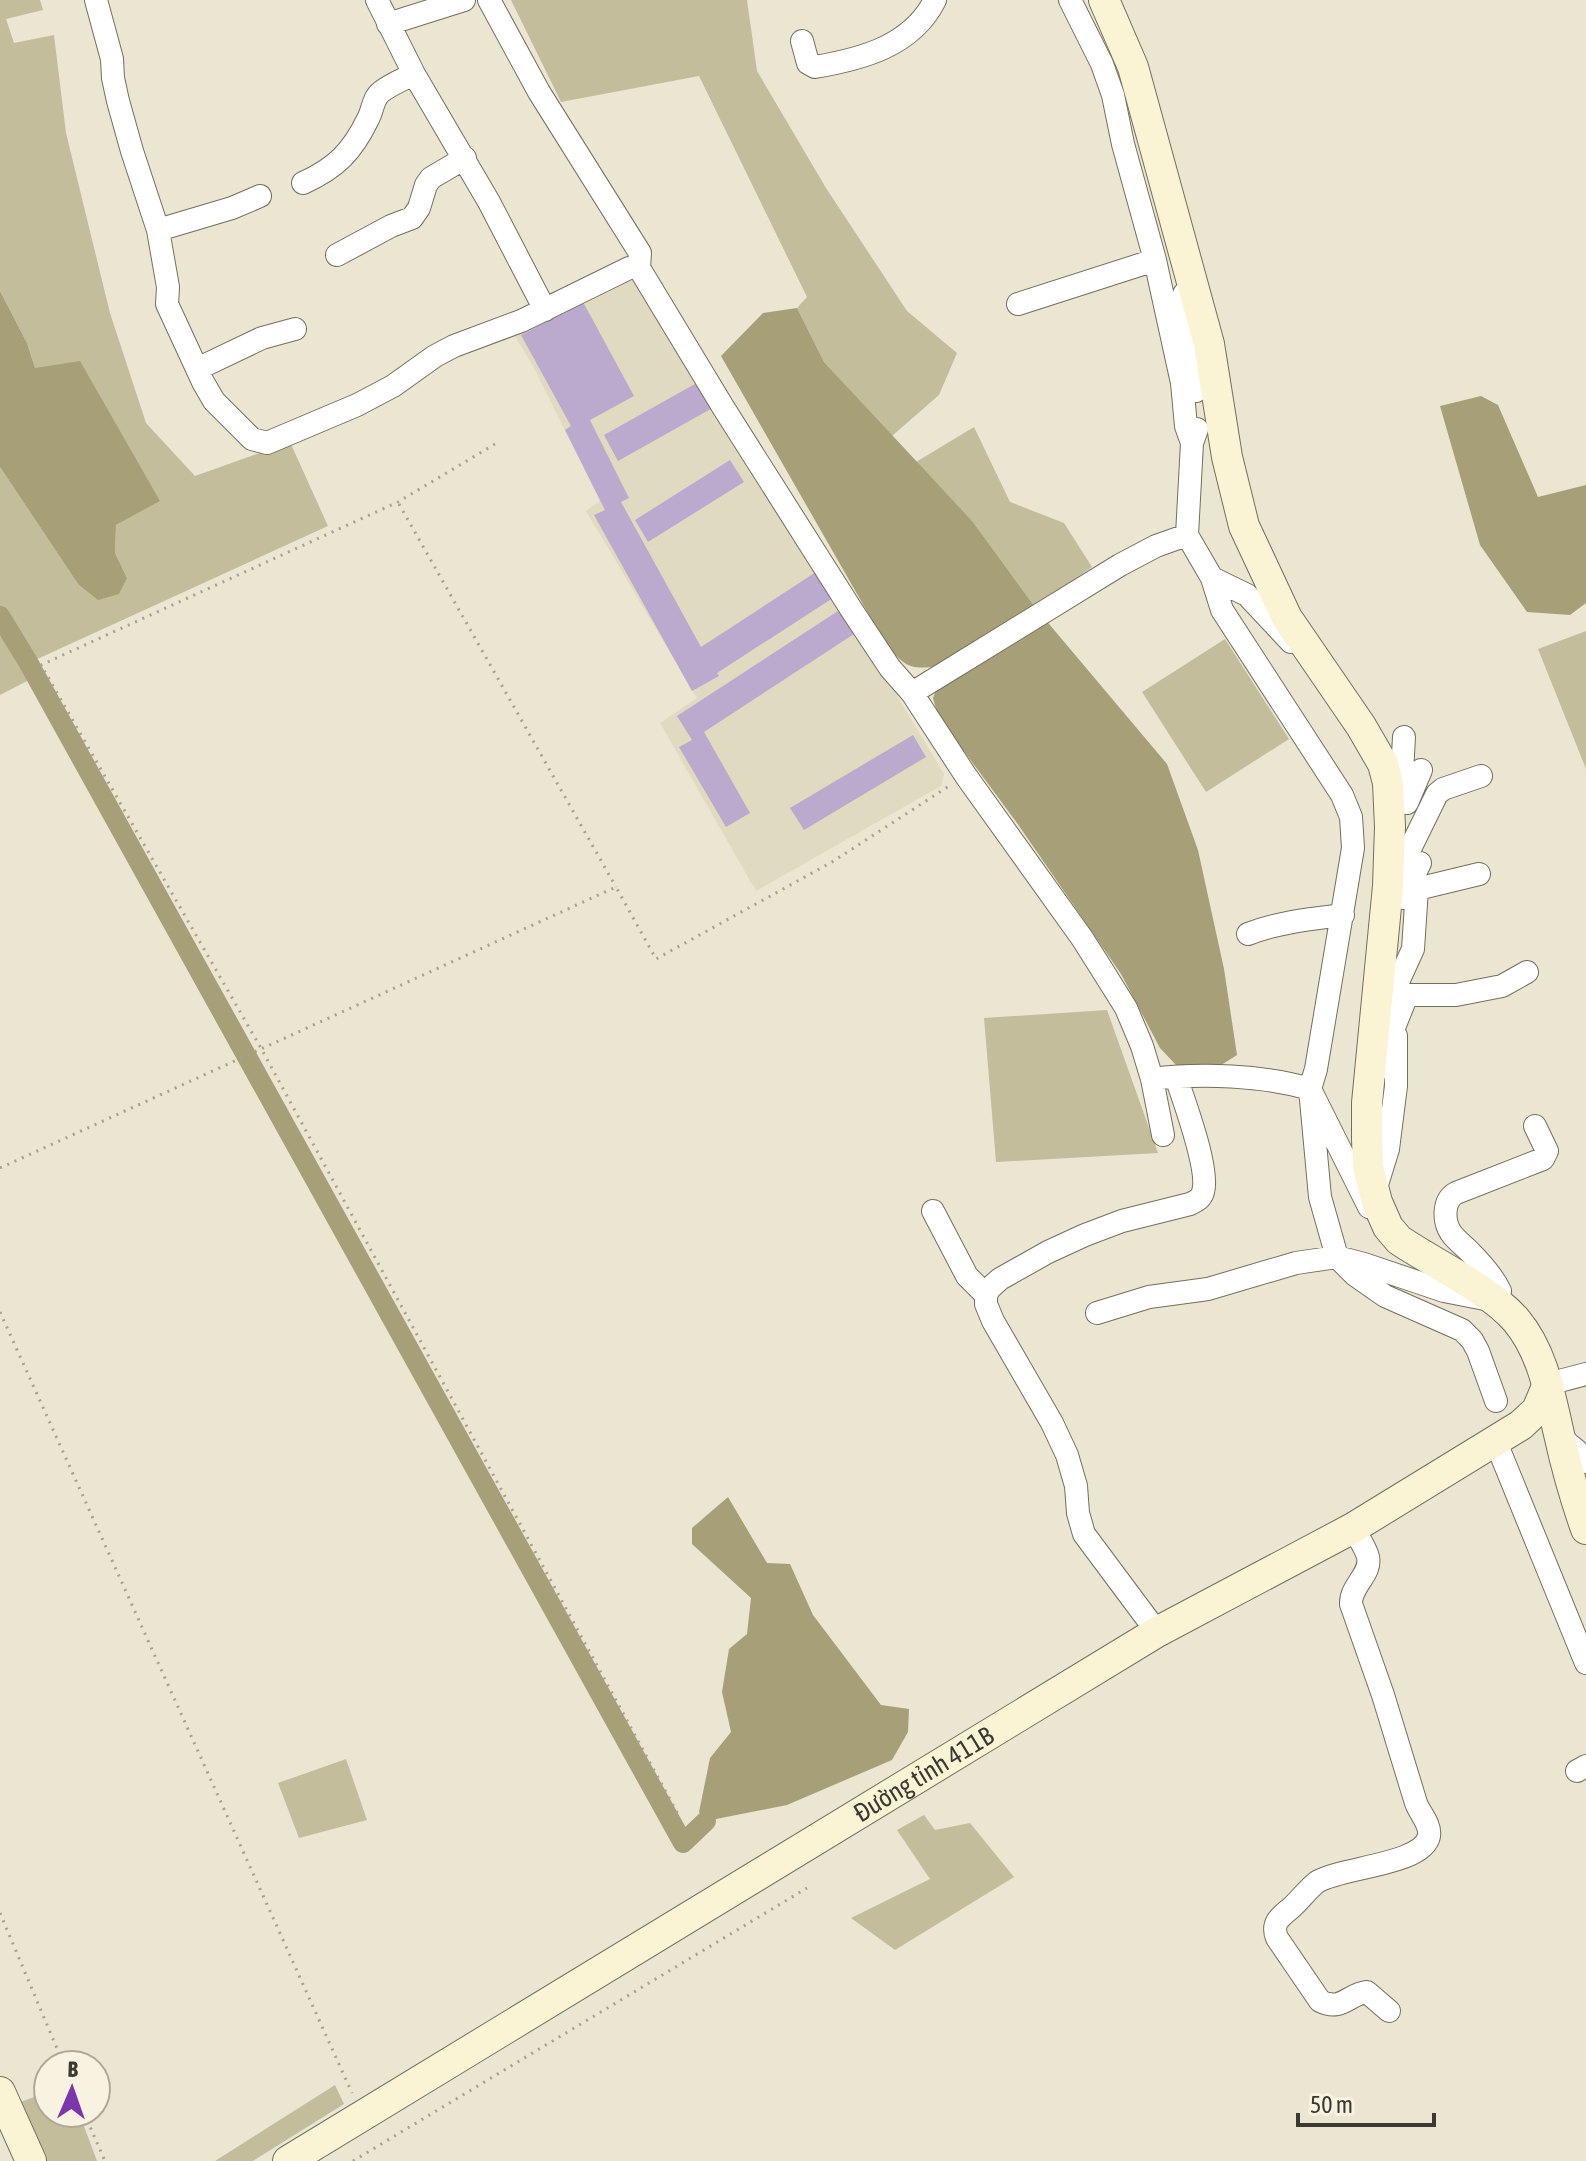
<svg xmlns="http://www.w3.org/2000/svg" width="1586" height="2161" font-family="'Asap Condensed',sans-serif">
<style>
.built{fill:#e0dac0}
.green{fill:#c4bd9c}
.water{fill:#a79f77}
.lines{fill:none;stroke-linecap:round;stroke-linejoin:round}
.canal{stroke:#a79f77;stroke-width:20}
.building{fill:#bca9ce}
.minor-casing{stroke:#736f5e;stroke-width:24}
.secondary-casing{stroke:#736f5e;stroke-width:32}
.path{stroke:#a5a193;stroke-width:3;stroke-dasharray:2 6;stroke-linecap:butt}
.minor{stroke:#fff;stroke-width:22}
.secondary{stroke:#faf3d4;stroke-width:30}
.labels{text-anchor:middle;dominant-baseline:central;stroke-width:8;stroke-linejoin:round;paint-order:stroke}
.street-label{font-size:26px;fill:#3b3932;stroke:#f7f3e0}
</style>
<rect width="100%" height="100%" fill="#eae6d2"/>
<!-- built -->
<path class="built" d="M636,275L842,604L944,774L941,786L756,891L660,723L697,698L586,511L600,501L533,366L513,333Z"/>
<!-- green -->
<path class="green" d="M0,0H40L43,10L6,19L14,43L54,35L66,133L110,313L146,423L195,476L290,442L328,526L22,666L29,680L0,695V467L78,584L127,578L115,553L116,525L159,501L35,368L27,343L0,291Z
M511,0H747L757,71L826,188L907,311L957,353L939,395L892,436L824,362L797,308L807,297L699,76L561,102Z
M974,427L1010,502L1064,523L1092,567L1035,607L973,522L916,462Z
M1586,631V769L1538,649Z
M1225,639L1289,739L1206,792L1142,692Z
M1107,1010L1158,1153L996,1162L984,1018Z
M346,1759L367,1820L299,1838L278,1783Z
M924,1815L935,1830L970,1823L1014,1877L895,1950L851,1918L930,1879L897,1830Z
M335,2085L344,2104L253,2161H215Z
M48,2092V2113H79L97,2161H40L15,2104Z"/>
<!-- water -->
<path class="water" d="M0,291L27,343L35,368L80,361L160,501L116,525L115,553L127,578L119,594L98,600L78,584L0,467Z
M797,308L824,362L973,522L1035,607L938,666C911,670 907,667 888,648L721,356L763,313Z
M1481,396L1498,405L1538,497L1586,485V603L1570,615L1527,612L1480,545L1440,406Z
M1044,618L1167,764L1198,850L1224,969L1237,1055L1218,1067L1177,1066L1160,1048L1121,974L1017,823L938,716L933,698L939,683Z
M728,1497L767,1563L790,1564L813,1615L881,1705L909,1709L908,1732L892,1760L787,1805L706,1821L699,1812L710,1758L731,1732L722,1692L729,1649L747,1634L751,1598L692,1544V1528Z"/>
<g class="lines">
<!-- canal -->
<path class="canal" d="M0,616L28,662L683,1843L706,1821"/>
</g>
<!-- building -->
<path class="building" d="M583,302L634,396L590,420L629,498L621,502L701,647L819,570L836,596L717,673L719,676L692,691L594,515L605,510L565,430L571,426L521,335Z
M702,380L716,406L618,461L604,435Z
M730,460L744,482L648,542L635,520Z
M838,611L854,634L704,732L750,813L726,827L679,747L692,740L677,716Z
M913,735L926,757L804,830L790,808Z"/>
<g class="lines">
<!-- minor casing -->
<g class="minor-casing">
<path id="minor" d="M96,0L112,59L113,78L118,101L132,151L158,230L232,208L260,196
M377,0L414,74L489,202L545,310
M489,0L539,92L640,253L639,268
M1070,0L1102,64L1113,95L1123,144L1155,260L1182,383L1186,426L1192,443
M388,24L464,0
M802,41L808,63L815,67C862,59 912,46 935,0
M303,183C336,168 352,152 368,119C373,110 373,98 381,92C391,84 404,79 414,74
M158,230L168,287L167,304L203,382L214,401L252,439L267,443L357,405L393,386L435,356L454,346L521,321L629,268H639L723,407L851,609L890,668L912,693L966,776L1082,938L1101,968L1126,1008L1142,1046L1152,1079C1200,1073 1263,1075 1310,1089L1320,1197L1337,1257L1355,1275L1385,1296L1462,1330L1472,1340L1478,1351L1496,1401
M337,255L391,226L412,218L419,208L426,185L431,178L465,158
M1184,294L1196,391
M1018,304L1155,260
M197,369L262,338L295,329
M1187,535L1192,443L1197,429
M1291,642L1247,595L1212,578L1222,610L1342,795L1351,817L1353,848L1316,1069L1310,1089L1369,1207
M912,693L1120,565L1156,546L1187,535L1212,578
M1407,803L1421,770
M1396,804L1401,790L1404,737
M1389,885L1405,859L1437,794L1443,789L1481,776
M1403,898L1420,863
M1248,934C1279,922 1311,919 1343,915
M1387,1006L1413,949L1417,889L1479,874
M1377,1070L1407,995H1456L1502,986L1527,972
M1152,1079L1163,1135
M1375,1191L1388,1149L1396,1086V1036
M933,1211L967,1276L986,1295
M1097,1313L1149,1297L1208,1289L1296,1263L1337,1257L1364,1264L1444,1291L1495,1301L1500,1291C1493,1276 1481,1263 1469,1251C1463,1245 1456,1240 1451,1233C1443,1221 1443,1200 1456,1193L1543,1159L1547,1151L1535,1126
M1548,1384L1586,1374
M1559,1436L1576,1450L1586,1462
M1495,1440L1586,1663
M1353,1528C1358,1537 1366,1548 1368,1557C1372,1574 1350,1586 1351,1604L1383,1695L1416,1803C1420,1814 1431,1824 1429,1836C1423,1865 1341,1867 1317,1882C1309,1888 1299,1901 1291,1908C1280,1917 1271,1923 1277,1938L1320,2001C1342,2012 1348,1994 1367,1992L1389,2011
M1157,1632L1084,1534L1078,1513L1076,1486L1067,1455L1052,1423L993,1321L986,1304V1295L990,1288L1000,1279L1048,1252L1085,1235L1122,1221L1190,1204C1196,1201 1201,1199 1203,1192C1210,1170 1184,1101 1176,1077
M1577,1771L1586,1766"/>
</g>
<!-- secondary casing -->
<g class="secondary-casing">
<g id="secondary">
<path d="M1104,0L1133,67L1209,344L1227,457L1244,526L1287,618L1361,726L1383,764L1388,783L1390,827L1388,886L1367,1103V1139L1368,1167L1377,1202L1388,1227L1399,1240C1433,1263 1490,1290 1516,1320C1543,1352 1550,1395 1559,1434C1566,1466 1575,1498 1586,1529"/>
<path d="M0,2092L31,2161"/>
<path id="s1" d="M288,2161L1157,1632L1353,1528L1521,1425L1537,1410L1548,1384"/>
</g>
</g>
<!-- path -->
<path class="path" d="M495,444L398,502L41,665L262,1050L679,1816
M399,504L616,887
M0,1168L616,887L656,959L832,862L949,786
M0,1312L352,2093
M0,1913L64,2065
M84,2113L105,2161
M353,2161L807,1888"/>
<!-- minor -->
<use href="#minor" class="minor"/>
<!-- secondary -->
<use href="#secondary" class="secondary"/>
</g>
<g class="labels">
<!-- street labels -->
<g class="street-label">
<text stroke="none"><textPath href="#s1" startOffset="744">Đường tỉnh 411B</textPath></text>
</g>
</g>
<!-- north arrow -->
<g transform="translate(72 2089) rotate(2)"><circle r="38" fill="#f7f3e0" stroke="#aca99a" stroke-width="2"/>
<path d="M0-6L14 30L0 20L-14 30Z" fill="#7b36a9"/>
<text y="-12" font-size="22" font-weight="bold" text-anchor="middle" fill="#3b3932">B</text>
</g>
<!-- scale -->
<path d="M1298 2113v12h136v-12" fill="none" stroke="#3b3932" stroke-width="4"/>
<text x="1310" y="2113" font-size="24" fill="#3b3932" stroke="#f7f3e0" stroke-width="6" paint-order="stroke">50 m</text>
</svg>
